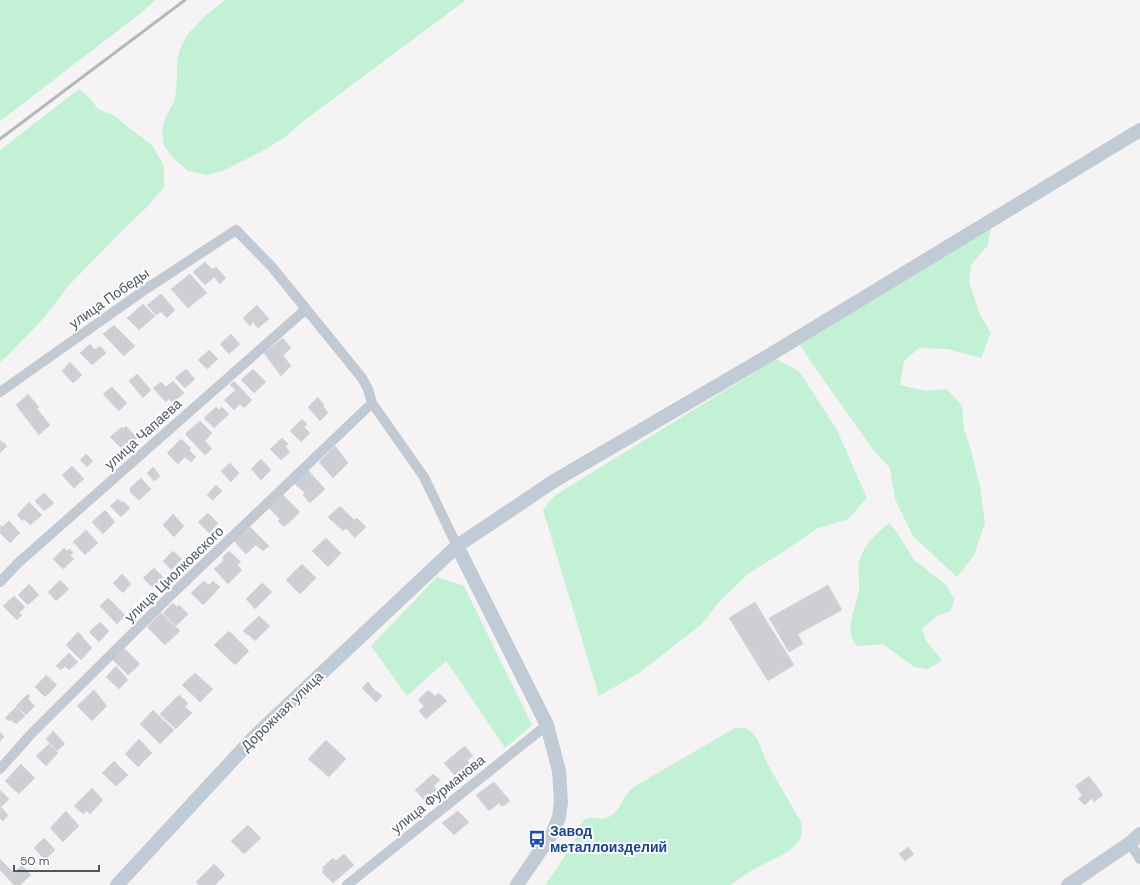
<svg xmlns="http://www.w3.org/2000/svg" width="1140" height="885" font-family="'DM Sans',sans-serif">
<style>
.green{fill:#c3f1d5}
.building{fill:#cdcfd5;stroke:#d7d9de}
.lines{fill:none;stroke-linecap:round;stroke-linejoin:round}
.street{stroke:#c1cad2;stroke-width:10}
.secondary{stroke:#c1cbd6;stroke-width:14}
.rail{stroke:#b5b8bd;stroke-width:3}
.labels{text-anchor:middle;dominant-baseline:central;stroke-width:4;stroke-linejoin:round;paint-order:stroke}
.street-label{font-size:14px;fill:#4a5661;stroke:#fff}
.transit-label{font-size:14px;font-weight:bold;fill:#164399;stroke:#fff;text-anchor:start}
</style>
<rect width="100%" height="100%" fill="#f5f3f3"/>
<!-- green -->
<path class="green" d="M0,0H155L141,13L0,121Z
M225,0H466L306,119L285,137L259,153L225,170L207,175L188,171L173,158L164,146L162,129L165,119L175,99L177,78V60L180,49L188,34L205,16Z
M79,89L89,97L98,109L115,116L129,128L152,145L164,166V187L147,207L128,225L70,284L43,319L10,353L0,362V150Z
M991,228L988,245L971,265L969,281L980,315L991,333L981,358L948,349L919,348L904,361L900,385L926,391L947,389L962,406L964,430L970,447L980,487L985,523L974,555L961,572L957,577L913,536L895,499L890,468L874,451L807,356L800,345Z
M776,359L799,371L837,430L867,498L848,519L816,529L789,548L749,573L719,602L702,624L639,673L599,696L543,510L554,496Z
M889,523L897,532L913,559L946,585L955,600L950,611L937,616L922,629L926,641L942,660L928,669L914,667L883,644L857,646C842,630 857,607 859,590C860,579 856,566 861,556C867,542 877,533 889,523Z
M437,577L464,586L532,725L505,748L456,675L446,661L407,696L371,646Z
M735,728H745L752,732L758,740L767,763L801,822L802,834L798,842L789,851L751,871L730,885H545C556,870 566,854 576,838C579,833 579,826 583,821C590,814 598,821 606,818C617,815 621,803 626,795C628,791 632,789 635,786Z"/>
<!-- building -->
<path class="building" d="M205,262L212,269L216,267L226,278L220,284L214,277L205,285L193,272Z
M190,274L207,293L188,308L171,289Z
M161,294L175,310L167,318L161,312L156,315L147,305Z
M143,304L155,316L139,330L127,318Z
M257,305L269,319L258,328L253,322L250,326L243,318Z
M114,325L135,346L124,356L103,334Z
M231,334L240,344L229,354L220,344Z
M283,338L291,348L283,355L291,366L281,376L264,353Z
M90,344L95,350L100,346L106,353L92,365L80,353Z
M209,350L218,359L207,369L198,360Z
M70,362L82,375L73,383L62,371Z
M186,369L195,379L185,388L175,378Z
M253,369L266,382L254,393L241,380Z
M137,374L151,390L143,398L129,381Z
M173,381L184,393L172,403L169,399L166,402L153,388L161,382L166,387Z
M234,381L252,400L244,408L240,404L234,410L224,400L236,390L230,385Z
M112,387L127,403L119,411L103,394Z
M28,394L39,407L37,409L50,425L39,435L16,405Z
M318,397L324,405L323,406L328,413L320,421L308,407Z
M216,407L219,410L222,407L229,414L214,428L204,418Z
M302,419L307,424L304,427L310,433L301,442L290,431Z
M200,421L212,433L205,441L212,449L205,455L185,434Z
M126,426L137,438L123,450L110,437L122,427L123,429Z
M282,438L288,444L285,446L290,452L281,460L270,449Z
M181,439L191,448L189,450L196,457L191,462L185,457L178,464L167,453Z
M0,440L7,446L0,453Z
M335,446L348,463L333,478L319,462Z
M86,454L93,461L87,467L80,460Z
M261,459L271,470L261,480L251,469Z
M230,463L239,473L231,482L221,471Z
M72,466L84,479L74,488L62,475Z
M153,467L160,476L154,481L147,473Z
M308,470L325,489L310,503L303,495L305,493L294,483Z
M141,478L151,489L139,500L130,492V488Z
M216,485L222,491L213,500L207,495Z
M44,493L54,503L44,511L35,501Z
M283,495L300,512L284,527L278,521L280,519L269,508Z
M118,499L122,503L123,501L130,508L121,517L110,506Z
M29,502L42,515L30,525L24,519L22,521L17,515Z
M340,506L354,520L357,518L366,527L355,538L346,528L343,531L328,517Z
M105,510L115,522L103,534L92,522Z
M208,513L218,523L209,533L198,522Z
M173,514L184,526L174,537L163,525Z
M9,521L20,533L10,543L0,533V525L2,527Z
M250,527L269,546L263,551L256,545L246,554L234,541Z
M86,530L98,543L85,555L73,542Z
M326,538L341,553L328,567L312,551Z
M64,548L67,551L70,549L73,553L70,555L74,559L63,569L53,559Z
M173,551L182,559L171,570L163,561Z
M229,551L241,562L237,565L242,570L228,584L214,569L224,560L222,558Z
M302,564L316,578L300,594L286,580Z
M154,568L164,578L153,588L143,578Z
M122,574L131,584L123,593L113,583Z
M60,580L69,589L56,601L48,592Z
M204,581L209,585L213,581L220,587L203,605L191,593Z
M262,583L272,592L255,609L246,599Z
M29,584L39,595L28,605L18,595Z
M828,585L842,610L798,634L803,644L789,652L769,618Z
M14,596L25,607L19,613L22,615L17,620L3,606Z
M108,598L125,615L117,624L100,606Z
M755,602L794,665L768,681L729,618Z
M173,603L177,607L179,605L188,614L176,626L163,613Z
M161,613L180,631L165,645L147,627Z
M259,616L270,626L255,641L248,634L247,635L243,631Z
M100,622L109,631L99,642L89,632Z
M229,631L249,651L235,665L214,645Z
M78,632L92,648L81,660L66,645Z
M123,647L140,664L128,675L112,659Z
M69,653L78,662L69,670L65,666L61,670L56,666Z
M116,666L128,680L119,689L106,677Z
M195,673L213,689L200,702L182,685Z
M46,675L57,685L45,697L35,687Z
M368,682L376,692L377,691L382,696L376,702L362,688Z
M94,690L107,706L92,721L77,706Z
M428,690L435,696L439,693L447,701L426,719L419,711L424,706L418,700Z
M28,694L30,696L28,699L35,706L26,715L16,706Z
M179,695L188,703L185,707L192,713L176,729L160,714Z
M16,707L25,716L16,724L11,720L9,721L5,718Z
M153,710L174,730L160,744L140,724Z
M53,731L65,744L57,751L46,739Z
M0,732L4,737L0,741Z
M139,739L152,753L138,767L125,754Z
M326,740L346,759L329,777L308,759Z
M49,744L58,753L46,766L36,756Z
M465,746L473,756L467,760L472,766L458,779L444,763Z
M114,761L128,775L116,786L102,773Z
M21,764L35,778L19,794L5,781Z
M433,774L440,780L434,786L440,794L428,804L415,790Z
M1089,776L1103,795L1094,802L1092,798L1085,805L1078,799L1082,795L1075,786Z
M494,782L510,801L502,807L499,803L489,811L476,795Z
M92,788L103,800L90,814L87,811L83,814L74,806Z
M0,790L9,799L1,807L8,815L3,821L0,818Z
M66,811L79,826L63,842L50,828Z
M458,811L469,822L454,835L442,823Z
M248,825L261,838L244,854L231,841Z
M44,838L55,850L45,860L34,848Z
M908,847L914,854L905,861L899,854Z
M344,854L354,865L333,883L322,872L324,870L322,868L333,858L336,861Z
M0,859L14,873L22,865L31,875L20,885H14L0,870Z
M214,864L225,875L215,885H199L196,882Z"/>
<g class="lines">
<!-- street -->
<path class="street" d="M0,392L146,289L236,230L272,267L362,378L368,389L372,403L424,477L457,546
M0,582L18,563L306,309
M0,769L31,734L168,598L372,403
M1130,843L1140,859
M347,885L547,725"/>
<!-- secondary -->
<path class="secondary" d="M457,546L547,725L559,771L561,802L559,817L553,832L517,885
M117,885L255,736L457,546L554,481L768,356L1140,130
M1068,885L1130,843L1140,834"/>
<!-- rail -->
<path class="rail" d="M0,139L185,0"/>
</g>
<!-- icons -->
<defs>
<g id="bus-bare" transform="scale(1.38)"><path d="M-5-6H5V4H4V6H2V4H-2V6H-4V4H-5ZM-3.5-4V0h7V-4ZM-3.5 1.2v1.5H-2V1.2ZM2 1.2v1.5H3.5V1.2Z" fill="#1a4fb4" stroke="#fff" stroke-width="2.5" paint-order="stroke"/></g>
</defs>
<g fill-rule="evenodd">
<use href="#bus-bare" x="537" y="839"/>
</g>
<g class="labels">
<!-- street labels -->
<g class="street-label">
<text transform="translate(109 298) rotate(-35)">улица Победы</text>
<text transform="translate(143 434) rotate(-42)">улица Чапаева</text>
<text transform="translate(174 574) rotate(-44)">улица Циолковского</text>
<text transform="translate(282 711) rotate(-44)">Дорожная улица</text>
<text transform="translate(438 794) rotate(-39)">улица Фурманова</text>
</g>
<!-- transit labels -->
<g class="transit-label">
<text x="550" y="831">Завод<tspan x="550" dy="16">металлоизделий</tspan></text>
</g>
</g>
<!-- scale -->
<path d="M14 865v6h85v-6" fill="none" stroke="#4a5661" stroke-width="2"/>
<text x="20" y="865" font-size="12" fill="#4a5661" stroke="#ffffff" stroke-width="3" paint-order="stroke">50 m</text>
</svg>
